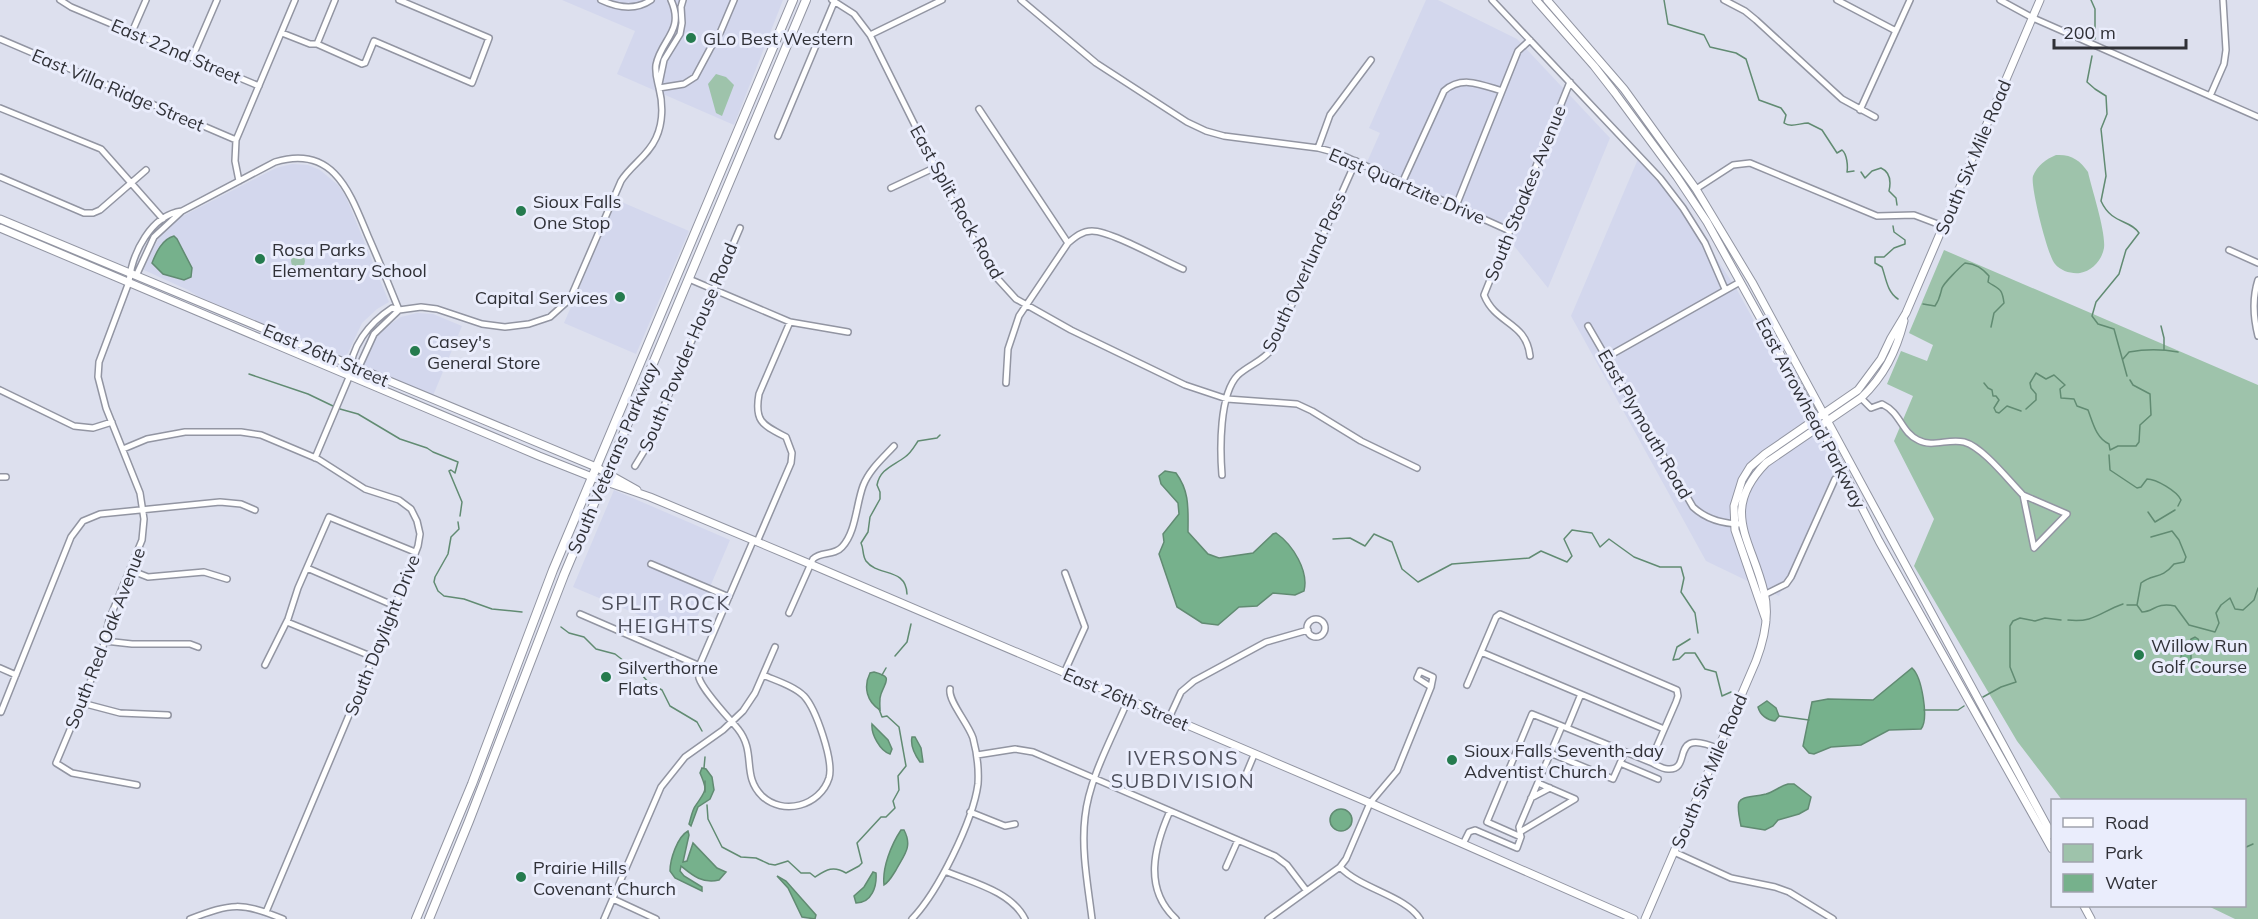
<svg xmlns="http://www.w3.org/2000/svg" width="2258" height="919" font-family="Mulish,sans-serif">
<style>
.built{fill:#d3d7ed}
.green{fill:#9ec3ab}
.water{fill:#76b18c;stroke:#618b72;stroke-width:1.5}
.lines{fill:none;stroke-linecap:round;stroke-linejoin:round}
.stream{stroke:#618b72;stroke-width:1.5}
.minor-casing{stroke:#9295a2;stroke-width:8}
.major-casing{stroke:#9295a2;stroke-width:9}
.highway-casing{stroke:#9295a2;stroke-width:10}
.minor{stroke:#fff;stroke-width:5}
.major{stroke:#fff;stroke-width:7}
.highway{stroke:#fff;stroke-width:8}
.poi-dot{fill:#257b4e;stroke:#eaedfc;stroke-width:2}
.labels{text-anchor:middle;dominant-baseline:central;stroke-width:6;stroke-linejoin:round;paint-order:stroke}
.poi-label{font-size:18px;fill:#303137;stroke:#eaedfc;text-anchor:start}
.street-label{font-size:18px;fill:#303137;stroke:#eaedfc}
.neighbourhood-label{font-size:20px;letter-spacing:1.5px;fill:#4e505c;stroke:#eaedfc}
</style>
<rect width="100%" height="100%" fill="#dde0ee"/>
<!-- built -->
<path class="built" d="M562,0H783L734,125L617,74L635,31Z
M1426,0H1438L1517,39L1610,138L1548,288L1502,231L1364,169L1380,133L1369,128Z
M1638,159L1659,181L1695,227L1736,288L1835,469L1779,596L1706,561L1571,316Z
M292,164L308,165L320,170L338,185L346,197L389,302L377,309L362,323L347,355L344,357L199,297L188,290L144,270L146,262L159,238L181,217L276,168Z
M617,200L689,231L636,354L564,323Z
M417,313L433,314L462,326L432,398L362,367L372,343L381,330L401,317Z
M614,490L730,540L689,636L573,587Z"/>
<!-- green -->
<path class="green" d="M716,74L726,77L734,85L722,116L716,113L708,84Z
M2056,155C2071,154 2080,160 2088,172C2092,190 2106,232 2104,248C2102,260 2092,271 2080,273C2071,274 2061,271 2055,264C2048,257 2030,186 2033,176C2037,166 2046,159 2056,155Z
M1944,250L2258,385V919H2235L2208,906H2244V800H2062L2017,741L1914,566L1934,519L1894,441L1913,396L1887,384L1901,351L1927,361L1933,345L1909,333Z
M291 261a7 7 0 1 1 14 0a7 7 0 1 1-14 0Z"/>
<!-- water -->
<path class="water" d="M174,236L177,239L192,268L191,277L184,280L163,274L152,263C156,253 162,239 174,236Z
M1165,471L1176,473C1190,492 1188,509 1188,532L1208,554L1219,558L1253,553L1273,534L1276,533C1293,545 1309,571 1304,591L1295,595L1273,593L1257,606L1239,607L1218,625L1202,623L1177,607L1159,554L1164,542L1163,534L1179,514L1178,503L1161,484L1159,476Z
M2195,637L2198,639L2199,641L2191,649V662L2187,664L2183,662L2181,657L2182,647L2190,643L2191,639Z
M1912,668C1922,677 1929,719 1921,729L1889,730L1861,745L1831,747L1814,754L1809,753L1803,746L1812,702L1828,699L1873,700Z
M874,672C893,677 886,680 881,694C879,699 880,705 880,710C867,702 863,687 870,673Z
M1767,701L1776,708L1779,716L1775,721C1767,720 1760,715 1758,707Z
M872,724L888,740L892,749L890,754C880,751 871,734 872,724Z
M912,737H915L921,748L923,762H920C915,755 910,746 912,737Z
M702,768L706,769L712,777L714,790L710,799L698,807L691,826L689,824C691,818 692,810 696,805C706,790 708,791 700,773Z
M1788,784H1794L1811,797L1808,809L1799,814L1778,820L1773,826L1765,830L1741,826C1734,793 1739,800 1766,794C1774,792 1780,786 1788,784Z
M1330 820a11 11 0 1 1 22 0a11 11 0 1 1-22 0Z
M901,830H904C913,847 904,855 896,870C892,876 890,881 884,885C882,868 891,845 901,830Z
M688,831L689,835L683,862L687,861L693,843L717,868L726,872L719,880C702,884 692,875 681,866L680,871L684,876L702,887V891L675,878L670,871C670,860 677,837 688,831Z
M873,872L876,873C877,886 872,903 856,903L854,896L864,887Z
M777,876L786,881L816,915L815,919L802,917L788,888Z"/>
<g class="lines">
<!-- stream -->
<path class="stream" d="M1664,0L1668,24L1704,35L1710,47L1736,53L1746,59L1759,100L1781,108L1786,115L1784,123C1791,128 1800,123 1808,123L1822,130L1837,153L1842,150C1847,154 1848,166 1847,172L1854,171
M2091,0L2095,9V39
M2092,56L2087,82L2095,89L2106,96L2107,114L2101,129L2106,176L2101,201C2112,225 2130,219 2139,233L2126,250L2119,274L2096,302L2092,316L2098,324L2114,329L2127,376
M1861,172L1865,178L1872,171L1881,168C1890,172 1891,182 1889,191L1896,198L1897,205
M1893,226L1894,232L1905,240V244L1894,248L1884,257H1875V263L1882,267C1886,278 1887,292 1898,299
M1923,304L1935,306C1940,299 1940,295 1942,288C1944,283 1960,267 1965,263C1976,264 1982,268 1989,276L1988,282C2000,290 2002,288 2004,303L1994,313L1991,327
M2161,326L2164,338V349
M2123,359L2129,352C2145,349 2162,349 2178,352
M249,374L308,394L333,406
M1984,383L1988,388L1992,390L1993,396H1996L1999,400L1994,408L1996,412L1999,413L2007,406L2021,411
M340,409L358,414L400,439L427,448L433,452L458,462L455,473L451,470L449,471L462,502L460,516
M2026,409L2036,400V394L2031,388L2030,383L2036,373L2046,379L2054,375L2065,385L2060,389L2061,398L2074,399L2077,406L2088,410C2093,423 2096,438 2109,444L2110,450L2118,446H2136L2139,442L2140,425L2151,415L2150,394L2133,385L2130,380
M2109,455L2110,470L2137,488L2141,487L2147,479C2156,479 2177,491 2181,500L2178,506
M2148,512L2155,522L2175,510
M458,522L459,529L451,537L448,554L435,577L434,582L438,591L444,596L464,599L492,609L522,612
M2151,537L2172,531L2179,540L2186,557L2184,562L2174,564C2161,580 2153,573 2141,583L2137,605L2142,612C2154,612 2155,602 2175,606L2189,625L2215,632L2219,623L2216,613L2221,605L2230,598L2235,609L2243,610L2254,600L2258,588
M1333,539L1350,538L1365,546L1374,534L1392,542L1402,569L1418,582L1452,564L1529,558L1541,551L1567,562L1572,556L1564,539L1572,530L1592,533L1600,547L1609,539L1634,557L1660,567H1681L1684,578L1681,592L1695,613L1698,633
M907,594C906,567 878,577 866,561C862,555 864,549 861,543L868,532L870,517L880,499V492L877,485C880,469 893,466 905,457C911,453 914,447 918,441L937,438L940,435
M2127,605H2136
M2068,620C2094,623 2100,612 2123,604
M561,627L569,633L584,637L596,649L615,654L642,675L649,683L662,690L670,706L697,722L702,731
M1690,639L1677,647L1673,660L1679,659L1685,653H1695L1705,669L1716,672L1722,696L1731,692
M895,656L907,642L911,624
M882,675L886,668
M1983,697L2001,687L2016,682L2010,667V626L2013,621L2020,618L2035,621L2045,618L2061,620
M1924,710H1958L1964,706
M1779,716L1809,720
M704,768L705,757
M705,781V792
M707,805L708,819L722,847L741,857L756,858L769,864L775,865L788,861L801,873H810L815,877C826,870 833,865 846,873L859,866L862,863L857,843L881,817H886L895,808L893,801L899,790L898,776L906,766L899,727L887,716L882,717L879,709
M2244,848L2253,844"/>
<!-- minor casing -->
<g class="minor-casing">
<path id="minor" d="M60,0L71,7L259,86
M601,0C618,8 635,11 651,0
M832,0L854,14L870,35L960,216L996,277L1016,299L1071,330L1185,385L1227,399L1297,404L1312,411L1361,441L1417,468
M1021,0L1096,63L1187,122L1206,131L1224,136L1318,148L1337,153L1510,231
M1492,0L1660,178L1683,208L1705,243L1725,289
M1724,0L1745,11L1756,20L1842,99L1875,117
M1837,0L1896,31
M2000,0L2033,18L2258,117
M132,32L146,0
M282,33L310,44H317L362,64L365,63L374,41L472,83L489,38L399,0
M870,35L942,0
M0,39L236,140
M317,44L335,0
M192,58L217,0
M659,84L664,60L680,34L682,23L681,7L683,0
M659,88L684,84L695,77L710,49L720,33L734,0
M2210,96L2224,64L2226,50L2223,0
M0,108L101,149L163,219
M979,109L1068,243
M1860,110L1910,0
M778,136L835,0
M1318,148L1330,115L1371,60
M0,177L84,213H93L100,210L146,170
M239,181L235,161L236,140L295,0
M1402,183L1444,91C1462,75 1482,85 1502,91
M891,188L936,167
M1696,189L1733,165L1750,163L1877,216L1914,215L1943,226
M1456,206L1518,51L1530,40
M2229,250L2258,263
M136,276L154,237L182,211L275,162C334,144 350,193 368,236C379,261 389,285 399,310
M689,279L790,322L848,332
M1588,326L1693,507C1707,520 1724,524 1742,524
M2258,336C2253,316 2252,299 2258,280
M1530,356C1526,321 1496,325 1484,295L1570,82
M1607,357L1740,282
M350,375L358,369L374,334L399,310
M1006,383L1008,349L1019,316L1068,243C1075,237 1082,231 1092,231C1111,231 1162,260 1183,269
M0,390L74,426L93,428L112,422
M1861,398L1871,408L1882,404C1901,413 1901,432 1918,440C1933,448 1948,438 1964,442C1983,447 2009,481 2023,495
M123,449L147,439L185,432H241L261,435L318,459L365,489L399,500L411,509L417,521L420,534L418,546L395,606L266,912
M315,458L350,375C350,347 369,323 392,308L399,310L421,307L437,309L482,324L505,327L529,324L550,317L570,299L621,181C631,165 648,156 656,138C663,123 663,104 659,88C657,79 655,74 656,65C661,39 685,31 671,0
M635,466L646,448L740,228
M1222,475C1220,450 1219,394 1238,375C1249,365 1263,361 1272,349L1356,161
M0,477H6
M2023,495L2067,514L2034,548Z
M753,541L700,664C699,669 698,673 699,678C703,691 728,717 738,729C757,753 741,775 762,796C783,816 820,806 829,778C834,761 816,709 804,696C794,686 777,681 763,675
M757,542L791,463L792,453L786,437C763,425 754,422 759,394L790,322
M651,564L729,597
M307,568L395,606
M130,570L148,577L204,572L227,579
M1762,596L1786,584L1791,577L1835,479
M789,613L813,559C821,551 834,556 842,547C856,532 856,505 863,486C869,470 883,458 894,446
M580,614L700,666
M1307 628a9 9 0 1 1 18 0a9 9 0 1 1-18 0Z
M287,622L373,657
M105,641L132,644H190L198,647
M1481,652L1664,729
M265,665L288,619L298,588L329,517L415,552
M0,668L16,675
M1064,673L1085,627L1065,573
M1467,685L1496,617L1500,614L1677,690L1678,696L1676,702L1650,762C1655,764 1662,769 1668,769C1694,771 1667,726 1719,749
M82,703L120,713L168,715
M1,712L71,537L83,521L100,514L220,502L241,504L255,510
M1169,718L1181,692L1194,681L1266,642L1308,630
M1562,726L1650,762
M1567,728L1581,694
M1550,753L1613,779L1625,752
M977,755L1015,749L1033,752L1275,856L1287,865L1306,890
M1620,763L1658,779
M137,785L72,773L56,763L101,656L109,620L142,540L144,519L140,493L106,408L98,377L99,362L129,282C132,253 151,215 182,211
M1241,786L1254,755
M1531,798L1550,788
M1170,811C1154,847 1143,889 1176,919
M970,812L1005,826L1015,824
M1520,832L1575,799L1538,783
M1463,844L1469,832L1475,830L1517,848L1521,837L1519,827L1562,726L1532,714L1487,822L1521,837
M1674,852L1731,878L1775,887L1789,892L1833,919
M1226,867L1238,840
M1340,867C1361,889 1406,896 1420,919
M945,871C971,882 1011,891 1025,919
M613,899L656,919
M190,919C232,903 241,902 283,919
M604,919L661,787L685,757L723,730L743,711L755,693L775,647
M912,919C938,892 973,821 978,784C979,768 977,753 973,738C968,723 948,701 950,689
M1092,919C1088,886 1081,850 1085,817C1089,778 1113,736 1128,700
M1268,919L1340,867L1346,859L1370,803L1397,771L1431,687L1433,677L1420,671L1417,678L1431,687"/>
</g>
<!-- major casing -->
<g class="major-casing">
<path id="major" d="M1536,0L1594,66L1615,93L1677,177L1707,222L1820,426L1879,541L2052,849
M1547,0L1624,89L1696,189L1752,282L2052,835
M0,219L596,467L637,490
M0,228L539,456L592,477L650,497L810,564L1370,803L1634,919
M1766,620L1735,530L1734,506L1742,480L1750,467L1765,454L1858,390L1881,359L1891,338L1906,313L2040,0
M2084,906L2091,919
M1645,919L1756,661C1764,640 1770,615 1764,592C1752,540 1719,511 1766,463L1861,398C1884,376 1896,352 1904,321"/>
</g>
<!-- highway casing -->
<g class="highway-casing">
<path id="highway" d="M416,919L472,784L553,570L793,0
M429,919L469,821L564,575L806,0"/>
</g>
<!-- minor -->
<use href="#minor" class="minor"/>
<!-- major -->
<use href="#major" class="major"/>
<!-- highway -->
<use href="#highway" class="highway"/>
</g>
<!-- markers -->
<g class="poi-dot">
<circle cx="691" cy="38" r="6"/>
<circle cx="521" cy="211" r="6"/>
<circle cx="260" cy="259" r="6"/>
<circle cx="620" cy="297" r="6"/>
<circle cx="415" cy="351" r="6"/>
<circle cx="2139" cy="655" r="6"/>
<circle cx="606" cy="677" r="6"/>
<circle cx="1452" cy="760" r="6"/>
<circle cx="521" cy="877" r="6"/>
</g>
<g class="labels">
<!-- poi labels -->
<g class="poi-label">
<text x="703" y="38">GLo Best Western</text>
<text x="533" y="201">Sioux Falls<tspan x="533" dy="21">One Stop</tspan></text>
<text x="272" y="249">Rosa Parks<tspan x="272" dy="21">Elementary School</tspan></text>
<text x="608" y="297" text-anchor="end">Capital Services</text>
<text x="427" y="341">Casey's<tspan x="427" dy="21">General Store</tspan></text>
<text x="2151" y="645">Willow Run<tspan x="2151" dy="21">Golf Course</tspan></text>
<text x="618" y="667">Silverthorne<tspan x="618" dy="21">Flats</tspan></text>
<text x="1464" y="750">Sioux Falls Seventh-day<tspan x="1464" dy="21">Adventist Church</tspan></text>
<text x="533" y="867">Prairie Hills<tspan x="533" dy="21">Covenant Church</tspan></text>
</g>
<!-- street labels -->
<g class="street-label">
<text transform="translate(176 51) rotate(23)">East 22nd Street</text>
<text transform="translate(118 90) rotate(23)">East Villa Ridge Street</text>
<text transform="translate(1973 157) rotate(-67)">South Six Mile Road</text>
<text transform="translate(1407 186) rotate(23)">East Quartzite Drive</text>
<text transform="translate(1525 193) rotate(-68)">South Stoakes Avenue</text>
<text transform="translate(957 202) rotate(61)">East Split Rock Road</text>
<text transform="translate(1304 272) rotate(-65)">South Overlund Pass</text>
<text transform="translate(688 347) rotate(-67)">South Powder House Road</text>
<text transform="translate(326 355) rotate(23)">East 26th Street</text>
<text transform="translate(1811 413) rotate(62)">East Arrowhead Parkway</text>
<text transform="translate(1645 424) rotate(60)">East Plymouth Road</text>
<text transform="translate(613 458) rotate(-67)">South Veterans Parkway</text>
<text transform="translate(382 635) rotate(-68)">South Daylight Drive</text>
<text transform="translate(105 638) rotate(-69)">South Red Oak Avenue</text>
<text transform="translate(1126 699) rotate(23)">East 26th Street</text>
<text transform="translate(1709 771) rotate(-67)">South Six Mile Road</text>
</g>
<!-- neighbourhood labels -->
<g class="neighbourhood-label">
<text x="666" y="602">SPLIT ROCK<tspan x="666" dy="23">HEIGHTS</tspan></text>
<text x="1183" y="757">IVERSONS<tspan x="1183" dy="23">SUBDIVISION</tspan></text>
</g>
</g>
<!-- legend -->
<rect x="2051" y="799" width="195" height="108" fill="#eaedfc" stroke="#a0a2ad" stroke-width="1.5"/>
<rect x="2063" y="818" width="30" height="9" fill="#ffffff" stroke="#a0a2ad" stroke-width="1.5"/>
<text x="2105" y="829" font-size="18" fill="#303137">Road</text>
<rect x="2063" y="844" width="30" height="18" fill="#9ec3ab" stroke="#a0a2ad" stroke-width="1.5"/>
<text x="2105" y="859" font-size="18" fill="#303137">Park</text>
<rect x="2063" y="874" width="30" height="18" fill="#76b18c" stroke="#a0a2ad" stroke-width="1.5"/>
<text x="2105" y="889" font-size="18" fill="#303137">Water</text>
<!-- scale -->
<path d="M2054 39v9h132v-9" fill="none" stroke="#303137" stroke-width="3"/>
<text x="2063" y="39" font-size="18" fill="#303137" stroke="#eaedfc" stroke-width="4.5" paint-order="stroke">200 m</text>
</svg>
